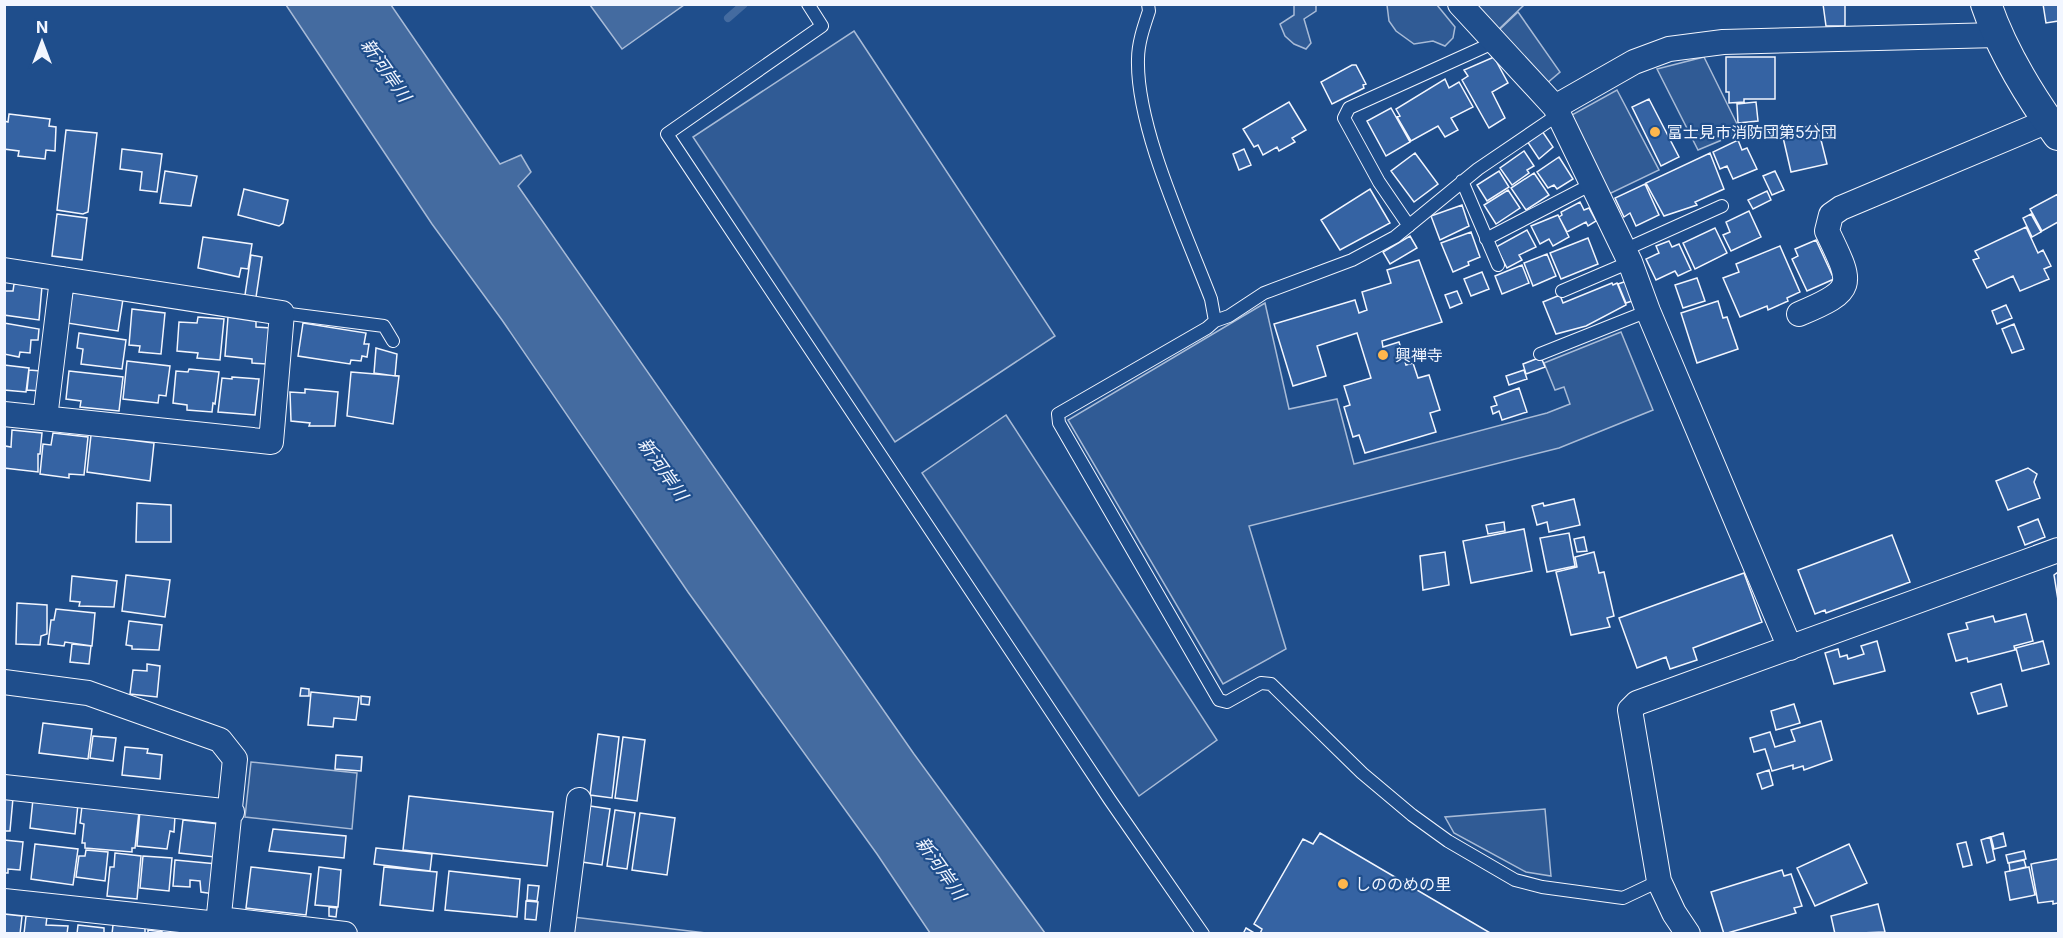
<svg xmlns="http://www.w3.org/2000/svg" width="2063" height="938" font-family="Inter,'Noto Sans JP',sans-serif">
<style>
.built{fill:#305b95;stroke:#a8bbd7;stroke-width:1.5}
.water{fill:#446ba0;stroke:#a8bbd7;stroke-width:1.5}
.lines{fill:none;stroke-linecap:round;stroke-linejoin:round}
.stream{stroke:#446ba0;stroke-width:8}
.building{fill:#3563a3;stroke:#f2f6ff;stroke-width:1.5}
.service-casing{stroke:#f2f6ff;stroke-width:14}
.minor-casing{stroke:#f2f6ff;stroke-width:26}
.tertiary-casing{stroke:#f2f6ff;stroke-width:32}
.service{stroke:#1f4e8c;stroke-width:12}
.minor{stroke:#1f4e8c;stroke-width:24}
.tertiary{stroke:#1f4e8c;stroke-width:30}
.poi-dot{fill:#ffb74d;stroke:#1f4e8c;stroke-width:2}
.labels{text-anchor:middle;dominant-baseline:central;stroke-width:4.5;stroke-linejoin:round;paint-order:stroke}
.poi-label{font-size:16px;fill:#f2f6ff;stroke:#1f4e8c;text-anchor:start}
.water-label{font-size:18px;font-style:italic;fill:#f2f6ff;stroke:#1f4e8c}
</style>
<rect width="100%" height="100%" fill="#1f4e8c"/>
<!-- built -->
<path class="built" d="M1294,5H1316V11L1304,19L1311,43L1306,49L1294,44L1285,36L1280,24L1294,15Z
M1387,5H1437L1455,27L1453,38L1445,46L1433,41L1414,44L1396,31L1389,21Z
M1475,5H1524L1498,30Z
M1518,12L1560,72L1546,84L1498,31Z
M854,31L1055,336L895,442L693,137Z
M1704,57L1741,132L1698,150L1657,69Z
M1617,90L1659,170L1609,194L1570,116Z
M1265,303L1289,409L1337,399L1354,464L1547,413L1570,404L1564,387L1555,390L1544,363L1621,332L1653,410L1559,448L1249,526L1286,649L1223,684L1068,420Z
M1006,415L1217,740L1139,796L922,473Z
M251,762L357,773L352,829L245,817Z
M1545,809L1551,876L1526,872L1454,833L1445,817Z
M573,917L706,933L571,934Z"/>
<!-- water -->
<path class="water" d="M286,5H391L500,164L521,155L531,172L518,186L914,754L1045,933H930L877,854L688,592L502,320L432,224Z
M590,5H684L622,49Z"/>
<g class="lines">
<!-- stream -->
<path class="stream" d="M728,18L744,4"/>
</g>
<!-- building -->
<path class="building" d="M1823,4H1845V26H1826Z
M2043,4H2058V21L2046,23Z
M1494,57L1508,83L1492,92L1505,118L1489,128L1462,80L1468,76L1464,70Z
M1726,57H1775V99H1744V102L1729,103V92H1726Z
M1352,65H1356L1366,84L1363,85L1364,88L1332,104L1321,82Z
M1445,79L1449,88L1459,82L1473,107L1451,118L1458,130L1445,137L1438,126L1411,141L1397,117L1400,116L1396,109Z
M1649,99L1679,157L1661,166L1632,107Z
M1289,102L1306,130L1292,138L1295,142L1279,151L1277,147L1263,155L1258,145L1254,147L1243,129Z
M1756,102L1758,121L1738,123L1737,104Z
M1391,108L1410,142L1386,156L1367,121Z
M9,114L50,119L49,126L56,127L55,151L46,150L45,159L18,156L19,151L4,149V121L8,122Z
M1817,124L1827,164L1791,172L1782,133Z
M66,130L97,133L88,212L83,214L57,210Z
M1542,131L1553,147L1539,159L1527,141Z
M1738,140L1742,150L1747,148L1757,169L1733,179L1727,166L1720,169L1713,152Z
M122,149L162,154L157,192L140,190L142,172L120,169Z
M1244,149L1251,165L1239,170L1233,154Z
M1524,151L1534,166L1527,170L1529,173L1512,185L1500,168Z
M1415,153L1438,184L1414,202L1391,171Z
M1710,153L1724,189L1695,202L1697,205L1664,216L1646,183Z
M1559,157L1573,179L1557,189L1554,185L1548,188L1537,172Z
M165,171L197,176L191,206L160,203Z
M1499,171L1509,187L1487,201L1477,185Z
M1775,171L1784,190L1772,195L1763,176Z
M1534,173L1549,195L1526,210L1511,188Z
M1645,184L1659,215L1636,226L1630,213L1624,217L1615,198Z
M244,189L288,200L283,223L279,226L238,215Z
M1370,189L1390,223L1340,250L1321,220Z
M1508,190L1520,208L1496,224L1484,205Z
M1767,191L1771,200L1753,209L1748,200Z
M2058,194V222L2042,231L2030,209Z
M1580,202L1584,210L1589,208L1596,221L1588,226L1586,222L1567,232L1559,217L1562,215L1561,212Z
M1462,205L1469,226L1440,240L1431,216Z
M1749,211L1761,237L1731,251L1723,235L1730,232L1726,222Z
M57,214L87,218L82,260L52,256Z
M2031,214L2041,232L2032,237L2023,218Z
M1558,215L1569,237L1553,246L1549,239L1540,244L1531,226Z
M2026,227L2038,253L2043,250L2051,266L2044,269L2049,279L2020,291L2013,276L1987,288L1973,260L1979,258L1975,251Z
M1715,228L1727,253L1695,269L1683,243Z
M1527,230L1536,247L1519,255L1522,260L1507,268L1496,247Z
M1471,232L1480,257L1468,262L1469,265L1453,272L1441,243Z
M1410,236L1417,248L1390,264L1383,252Z
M203,237L252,244L248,269L241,268L239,277L198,268Z
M1588,238L1598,264L1561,279L1550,253Z
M1816,240L1834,279L1807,291L1792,259L1798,256L1795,249Z
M1669,241L1672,247L1679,244L1691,270L1678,276L1675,271L1656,280L1646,259L1659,253L1656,246Z
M1780,246L1800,292L1787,298L1788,301L1768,310L1767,306L1740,317L1723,278L1739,272L1736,264Z
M1547,254L1556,276L1533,286L1524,263Z
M251,255L262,257L256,297L245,295Z
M1419,260L1442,322L1382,341L1383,347L1399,342L1406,365L1413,363L1418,378L1429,375L1440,410L1430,413L1436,432L1365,453L1359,435L1353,437L1344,407L1350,405L1344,386L1371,378L1357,333L1317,346L1326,376L1293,386L1274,324L1355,300L1359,313L1367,310L1362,292L1391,283L1387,270Z
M1522,265L1529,283L1502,294L1495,276Z
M1482,272L1489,289L1471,296L1464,279Z
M1697,278L1705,301L1683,308L1675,285Z
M1627,281L1635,300L1626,303L1618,284Z
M1612,283L1613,285L1617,283L1626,305L1586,326L1556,334L1543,302L1560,295L1563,303Z
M14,284L42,286L39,320L4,315V291H13Z
M73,291L123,299L118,331L67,323Z
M1457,291L1462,303L1450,308L1445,295Z
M1718,301L1723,318L1727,317L1738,349L1697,363L1681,313Z
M2006,305L2012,318L1997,324L1992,311Z
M132,309L165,313L161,354L139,352L140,346L129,345Z
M198,317L224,319L220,360L197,358L198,353L177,351L179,322L197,323Z
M228,317L256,319V327L271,328L267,364L252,363V359L225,356Z
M4,323L39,329L38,340H31L30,353L20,352L19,357L4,354Z
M303,323L366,333L364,344H369L367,357L362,356L361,361L351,360L350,364L298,356Z
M2014,324L2024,349L2012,353L2002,329Z
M79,333L126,340L122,369L81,364L83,349L77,348Z
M376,348L397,354L395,376L374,373Z
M1541,357L1545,367L1526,374L1523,364Z
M127,361L170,366L166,396L159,395L158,403L123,399Z
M4,365L29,368L26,392L4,390Z
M189,369L219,372L215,404L213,403L212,412L187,410V405L173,403L176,371L188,372Z
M29,370L41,371L40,391L27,390Z
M1524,370L1527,379L1509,385L1506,376Z
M69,371L123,377L119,411L80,407L81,401L66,399Z
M351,372L399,376L393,424L347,416Z
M232,377L259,379L255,415L218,412L222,378L232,379Z
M1519,388L1527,412L1502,420L1499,411L1493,414L1491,407L1497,405L1494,397Z
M305,389L338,392L335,426H309L310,423L291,421L290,392L305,393Z
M12,430L42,433L40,454H38V472L4,468L5,446L11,447Z
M53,433L88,437L84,475L69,474V478L40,474L43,444L51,445Z
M91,435L154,443L150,481L87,472Z
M2028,468L2037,474L2034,482L2040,498L2008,510L1996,481Z
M1574,499L1580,525L1549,532L1547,522L1537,525L1532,506L1543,503L1544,506Z
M137,503L171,505V542H136Z
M2038,519L2045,537L2025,545L2018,527Z
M1504,522L1505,531L1488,534L1486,525Z
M1524,529L1532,571L1471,583L1463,541Z
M1569,533L1575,566L1547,572L1540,538Z
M1892,535L1910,582L1826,613L1825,610L1815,614L1798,570Z
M1584,537L1587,551L1577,552L1574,539Z
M1445,552L1449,585L1423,590L1420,556Z
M1594,552L1599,573L1604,572L1614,616L1607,618L1610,627L1571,635L1556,572L1577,567L1575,557Z
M2058,572V600L2054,575Z
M1744,573L1762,622L1693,648L1697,660L1670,669L1666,657L1637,668L1619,618Z
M126,575L170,580L165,617L122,611Z
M72,576L117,581L114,607L79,606L80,602L70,601Z
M17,603L47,605V634L41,636L40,645L16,644Z
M56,609L95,613L92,646L65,642L64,646L48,644L51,620H54Z
M2026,614L2033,641L2014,646L2015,650L1968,662L1967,658L1956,661L1948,634L1968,629L1966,623L1993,616L1995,622Z
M129,621L162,625L159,650L132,649V646L126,645Z
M1877,641L1885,671L1834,684L1825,653L1838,649L1840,657L1847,655L1848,659L1864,654L1861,646Z
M2043,641L2049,664L2022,671L2016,648Z
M72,644L91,646L89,664L70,662Z
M147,664L160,666L157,697L130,694L133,670L147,671Z
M2001,684L2007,706L1978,714L1971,693Z
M301,688L309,689V696H300Z
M311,692L359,697L356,720L334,718L333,727L308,725Z
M361,696L370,697L369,705L361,704Z
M1794,704L1800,723L1776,730L1771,711Z
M1821,721L1832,760L1804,770L1803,766L1793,769V765L1772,771L1765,749L1754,752L1750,738L1770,732L1775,747L1795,741L1791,730Z
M43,723L92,729L88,759L39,753Z
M598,734L619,737L612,798L590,795Z
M93,736L116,738L113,761L90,758Z
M623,737L645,740L637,801L615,798Z
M125,747L148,749L147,753L162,755L160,779L122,775Z
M336,755L362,757L361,771L335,769Z
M1769,770L1773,785L1762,789L1757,774Z
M409,796L553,812L547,866L403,850Z
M4,797L13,798L10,831H4Z
M33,799L78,804L75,834L30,828Z
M82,806L139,812L135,848H132V852L85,848V843H82L84,824L80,823Z
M590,806L610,809L602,865L582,862Z
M140,810L175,816L174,832L170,831L167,849L137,846Z
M615,810L635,813L627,869L607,866Z
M640,813L675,818L667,875L632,870Z
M183,820L219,824L215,857L179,853Z
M273,829L346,836L344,858L269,851Z
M1320,833L1492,934H1260L1262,929L1254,924L1303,839L1313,844Z
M2003,833L2006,846L1994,849L1991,837Z
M1990,837L1995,860L1987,863L1981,840Z
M4,840L23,842L20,870L8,869V873H4Z
M1966,842L1972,865L1963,867L1957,844Z
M35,844L78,849L73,885L31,879Z
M1849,844L1867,883L1815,906L1797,868Z
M376,848L432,854L430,871L374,864Z
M86,850L108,852L105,881L76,877L79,856H85Z
M2024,851L2026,859L2008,863L2006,855Z
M115,853L141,856L137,899L107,896L110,867H114Z
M143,856L172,858L169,891L140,888Z
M2058,859V903L2053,904V901L2038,903L2031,864Z
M175,860L217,864L214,894L201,892L200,881L190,880V887L173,886Z
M2024,860L2026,867L2010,871L2009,863Z
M251,867L311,874L306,915L246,908Z
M319,867L341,870L338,907L315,905Z
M384,867L437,872L433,911L380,905Z
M2029,867L2035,895L2010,900L2005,872Z
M1782,870L1784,876L1791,874L1802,906L1794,908L1796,913L1724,934L1711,892Z
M449,871L520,879L517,917L445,910Z
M528,885L539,886L537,901L527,900Z
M526,901L538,902L536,920L525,919Z
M1878,904L1885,932L1835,934L1831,916Z
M329,907L337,908L336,917L329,916Z
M4,914L22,916L20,934H4Z
M26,916L47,917L46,925L68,926L67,934H24Z
M78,925L104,928V934H77Z
M113,925L145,928V934H112Z
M1246,928L1256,934H1243Z
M162,929L178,931L177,934H148V930L162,932Z"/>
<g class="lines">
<!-- service casing -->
<g class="service-casing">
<path id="service" d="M808,4L822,26L667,134L1110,800L1203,934
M1148,4L1149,11C1144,26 1138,43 1138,59C1136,128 1186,233 1211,299L1215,321L1207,328L1058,414L1059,423L1219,700L1227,702L1261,683L1271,684L1362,773L1412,815L1448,841L1515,880L1542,887L1623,898L1659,881
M1462,181L1498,265
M1409,226L1379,182L1344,118L1349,108L1495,42
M1486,239L1592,184
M1624,250L1722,206
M1562,291L1630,262
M282,313L384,326L393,341
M1215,321L1229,316L1264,293L1352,260L1395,237L1478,169L1559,114
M1540,354L1648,311"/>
</g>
<!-- minor casing -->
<g class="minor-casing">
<path id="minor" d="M1460,4L1555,107L1630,262L1648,311L1790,648
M1555,107L1634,62L1669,49L1723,42L1998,35
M4,270L282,313L271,442L4,414
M1799,314C1857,290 1853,285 1827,231L1831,215L1841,208L2048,121
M45,418L62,279
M4,682L88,693L220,740L235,759L217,934
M4,787L232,812
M4,901L218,924
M219,919L345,934
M562,934L579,800
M1688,934L1674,913L1659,881L1630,710L1637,703L2058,550"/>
</g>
<!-- tertiary casing -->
<g class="tertiary-casing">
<path id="tertiary" d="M1986,4C2002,51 2029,95 2058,135"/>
</g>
<!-- service -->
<use href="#service" class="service"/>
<!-- minor -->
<use href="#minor" class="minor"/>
<!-- tertiary -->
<use href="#tertiary" class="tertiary"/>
</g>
<!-- markers -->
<g class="poi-dot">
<circle cx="1655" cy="132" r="6"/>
<circle cx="1383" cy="355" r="6"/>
<circle cx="1343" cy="884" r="6"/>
</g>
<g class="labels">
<!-- poi labels -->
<g class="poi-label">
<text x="1667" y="132">富士見市消防団第5分団</text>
<text x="1395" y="355">興禅寺</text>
<text x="1355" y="884">しののめの里</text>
</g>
<!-- water labels -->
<g class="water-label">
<text transform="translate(386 70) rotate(55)">新河岸川</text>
<text transform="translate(663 469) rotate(55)">新河岸川</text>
<text transform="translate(941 868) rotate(55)">新河岸川</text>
</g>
</g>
<!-- border -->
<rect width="2063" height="938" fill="none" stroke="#f2f6ff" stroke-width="12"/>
<!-- north arrow -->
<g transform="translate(42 42)" stroke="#1f4e8c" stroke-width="4.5" paint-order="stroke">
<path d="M0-4.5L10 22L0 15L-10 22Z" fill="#f2f6ff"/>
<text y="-9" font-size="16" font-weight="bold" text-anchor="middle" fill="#f2f6ff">N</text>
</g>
</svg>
